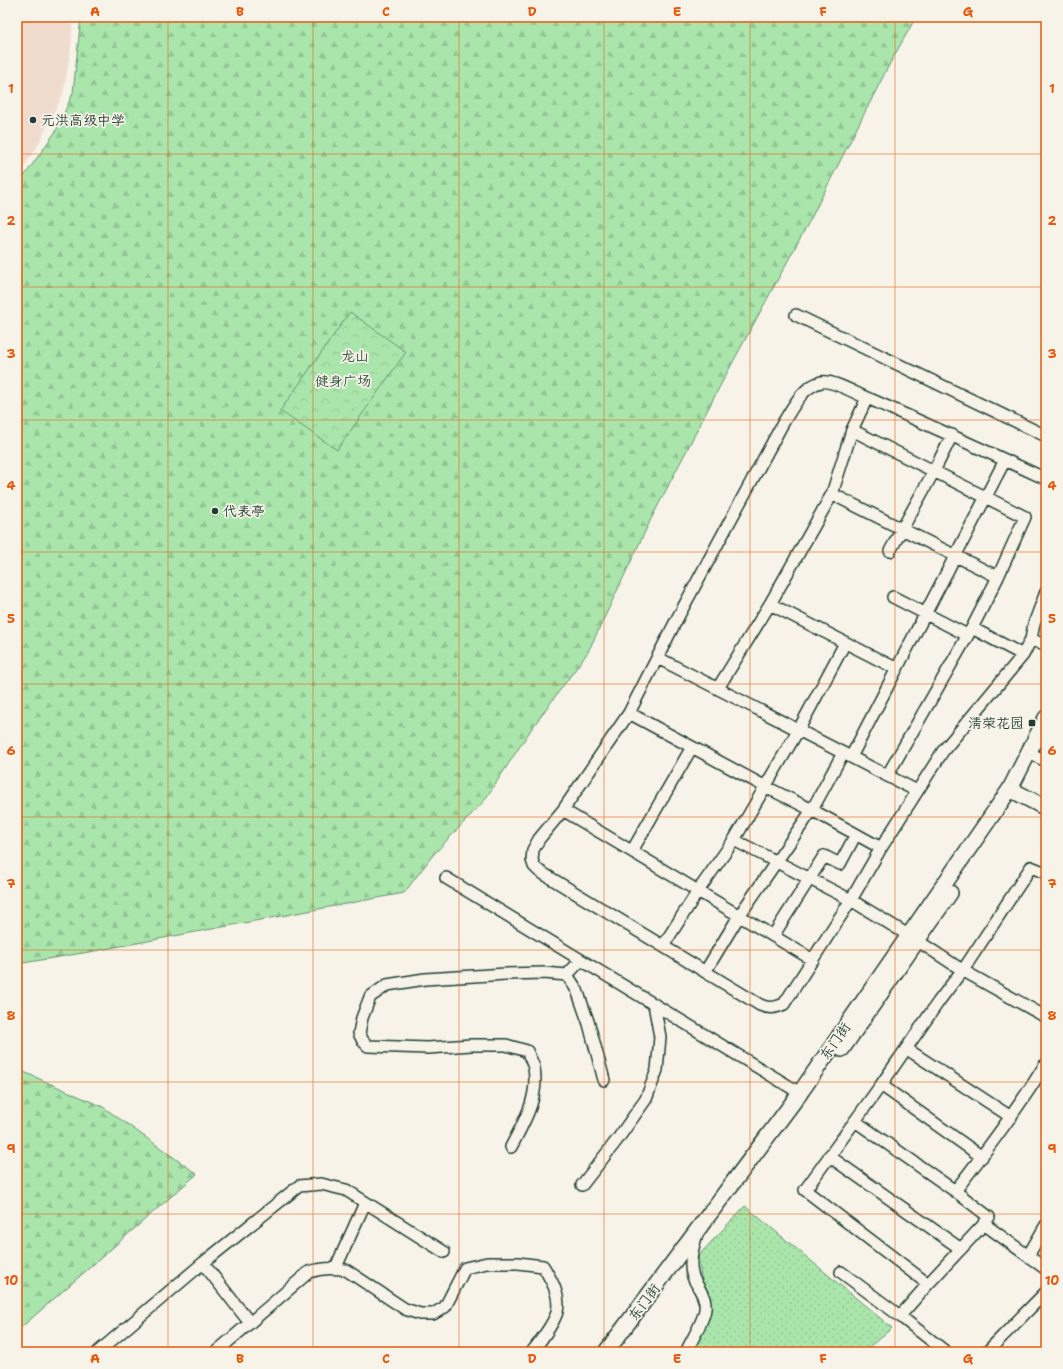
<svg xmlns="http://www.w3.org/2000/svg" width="1063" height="1369" font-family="'Shantell Sans','LXGW WenKai TC',sans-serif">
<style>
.built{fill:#efdccf}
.grass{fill:url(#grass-dots);stroke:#649270}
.forest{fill:url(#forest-firs);stroke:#649270}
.park{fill:url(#park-crowns);stroke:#649270}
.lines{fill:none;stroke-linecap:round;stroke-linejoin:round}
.street-casing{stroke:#1f3d34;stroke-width:14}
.secondary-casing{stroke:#1f3d34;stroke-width:18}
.street{stroke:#f7f3e8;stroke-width:11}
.secondary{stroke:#f7f3e8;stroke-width:15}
.grid{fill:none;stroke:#e8590c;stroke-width:1;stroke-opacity:0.55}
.poi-dot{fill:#1f3d34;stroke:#f7f3e8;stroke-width:1.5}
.labels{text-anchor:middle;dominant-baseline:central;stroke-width:3.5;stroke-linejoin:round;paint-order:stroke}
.poi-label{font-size:14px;fill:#1f3d34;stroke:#f7f3e8;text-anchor:start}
.park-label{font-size:14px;fill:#345646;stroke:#f7f3e8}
.street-label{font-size:14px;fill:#1f3d34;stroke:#f7f3e8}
.neatline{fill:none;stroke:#e8590c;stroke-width:1.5}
.grid-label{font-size:13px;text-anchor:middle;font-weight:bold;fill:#e8590c}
</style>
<defs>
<pattern id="grass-dots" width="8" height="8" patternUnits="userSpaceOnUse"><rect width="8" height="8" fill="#aae6ac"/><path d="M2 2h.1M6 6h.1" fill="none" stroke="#92c695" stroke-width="1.8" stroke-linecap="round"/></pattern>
<pattern id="forest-firs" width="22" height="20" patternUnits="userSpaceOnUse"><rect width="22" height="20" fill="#aae6ac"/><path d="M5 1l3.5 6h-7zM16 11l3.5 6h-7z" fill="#92c695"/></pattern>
<pattern id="park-crowns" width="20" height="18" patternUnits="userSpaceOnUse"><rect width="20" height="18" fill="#aae6ac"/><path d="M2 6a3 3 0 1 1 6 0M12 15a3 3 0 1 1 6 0" fill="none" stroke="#92c695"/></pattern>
</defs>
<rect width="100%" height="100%" fill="#f7f3e8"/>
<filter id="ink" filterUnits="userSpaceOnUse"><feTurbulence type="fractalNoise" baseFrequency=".025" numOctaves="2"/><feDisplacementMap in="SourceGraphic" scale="8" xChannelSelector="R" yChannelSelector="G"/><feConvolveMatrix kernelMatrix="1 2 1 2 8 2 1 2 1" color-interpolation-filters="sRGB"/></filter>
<g filter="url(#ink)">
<!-- built -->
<path class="built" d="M17,17H73L71,49L63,94L37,147L17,177Z"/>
<!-- grass -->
<path class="grass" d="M745,1206L892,1328L863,1352H691L707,1319L698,1256Z"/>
<!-- forest -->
<path class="forest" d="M81,17H916L889,65L810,220L721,384L651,519L588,652L532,728L484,801L433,855L404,893L89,952L17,964V201L20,182L56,131L73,93Z
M17,1069L103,1107L197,1174L17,1331Z"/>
<!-- park -->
<path class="park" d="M350,312L406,352L337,450L280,411Z"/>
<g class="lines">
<!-- street casing -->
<g class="street-casing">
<path id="street" d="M796,315L1046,436
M852,430L1025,517L998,577L972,628L887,776
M1046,479C988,452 931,426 872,400C860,396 832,379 821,382C802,387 793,407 783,423L678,617L629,713L563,810L539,839L533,850L532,860L534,866L539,871L760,1005C769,1009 775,1008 784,1004L851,900L881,848L943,751L1023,655L1031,639L1034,624L1046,592
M832,494L998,577
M890,551L934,471L952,435
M893,597L967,635
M770,604L897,669
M972,628L1023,655
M1031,639L1046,646
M658,658L917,791
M718,688L770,604L832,494L852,430L867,398
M629,713L766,787L812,810L881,848
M1029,753L1046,761
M851,757L1005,460
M563,810L813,960
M734,840L851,900L918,941L962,970L1046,1017
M632,851L692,747
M1046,873L1031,867L967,964L939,1001L881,1085L805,1190L928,1284L984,1224L1046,1269
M446,878L800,1093
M773,936L824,856L840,864L856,834
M663,946L698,891L734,840L799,729L845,643
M705,972L739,916L812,810L843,753
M567,975L577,990L589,1024L604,1080
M907,1049L1011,1117
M881,1085L982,1157
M855,1121L955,1191L989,1217L984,1224
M511,1147C524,1122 539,1098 534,1068C533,1063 529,1056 527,1051L506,1045H471L428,1048L368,1046L363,1041L359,1033L362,1018L370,997L387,985L425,979L506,974L544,973L567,975L581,960
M829,1156L961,1249
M582,1185L617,1140L646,1099L657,1070L660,1037L654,1004
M955,1191C987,1150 1019,1108 1046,1063
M1028,1256L1046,1225
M203,1263L250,1323
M336,1267L365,1203
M841,1272L900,1316L928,1284
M900,1316L946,1352
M98,1352L203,1263L299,1186L321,1184L346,1190L444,1252
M216,1352L309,1272C322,1268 332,1267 346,1270L405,1309L420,1314H433L445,1307L465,1268L487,1263H518L543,1266C551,1279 561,1296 557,1312C554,1323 539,1343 532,1352
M686,1352C691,1341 704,1321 705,1309C707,1297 697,1287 693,1277C688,1264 693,1247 697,1234
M987,1352L1046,1292"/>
</g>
<!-- secondary casing -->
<g class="secondary-casing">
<path id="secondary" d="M1010,789L1046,808
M842,1049L950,893
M606,1352L800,1093L1010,789L1046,718"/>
</g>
<!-- street -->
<use href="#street" class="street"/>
<!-- secondary -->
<use href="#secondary" class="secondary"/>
</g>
</g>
<!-- grid -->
<path class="grid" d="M168,17V1352M313,17V1352M459,17V1352M604,17V1352M750,17V1352M895,17V1352M17,154H1046M17,287H1046M17,420H1046M17,552H1046M17,684H1046M17,817H1046M17,950H1046M17,1082H1046M17,1214H1046"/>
<!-- markers -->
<g class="poi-dot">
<circle cx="33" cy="120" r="4"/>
<circle cx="215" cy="511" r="4"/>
<rect x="1028" y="719" width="8" height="8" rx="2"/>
</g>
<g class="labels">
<!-- poi labels -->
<g class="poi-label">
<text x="41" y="120">元洪高级中学</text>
<text x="223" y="511">代表亭</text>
<text x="1024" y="723" text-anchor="end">清荣花园</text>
</g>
<!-- park labels -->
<g class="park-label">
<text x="355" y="356">龙山</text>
<text x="343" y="381">健身广场</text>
</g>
<!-- street labels -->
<g class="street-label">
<text transform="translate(835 1041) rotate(-55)">东门街</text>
<text transform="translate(644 1302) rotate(-53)">东门街</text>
</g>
</g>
<!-- margin -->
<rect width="1063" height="1369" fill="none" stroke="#f7f3e8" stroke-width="44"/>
<rect x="22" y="22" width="1019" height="1325" class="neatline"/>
<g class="grid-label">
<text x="95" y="16">A</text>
<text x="240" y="16">B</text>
<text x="386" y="16">C</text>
<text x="532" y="16">D</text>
<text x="677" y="16">E</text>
<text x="823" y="16">F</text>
<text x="968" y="16">G</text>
<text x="11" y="93">1</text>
<text x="1052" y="93">1</text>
<text x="11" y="225">2</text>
<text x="1052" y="225">2</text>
<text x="11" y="358">3</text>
<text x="1052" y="358">3</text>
<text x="11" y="490">4</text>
<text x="1052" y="490">4</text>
<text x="11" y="623">5</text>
<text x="1052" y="623">5</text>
<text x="11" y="755">6</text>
<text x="1052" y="755">6</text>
<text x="11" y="888">7</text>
<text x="1052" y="888">7</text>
<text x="11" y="1020">8</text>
<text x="1052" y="1020">8</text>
<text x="11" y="1153">9</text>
<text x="1052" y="1153">9</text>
<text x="11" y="1285">10</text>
<text x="1052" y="1285">10</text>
<text x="95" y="1363">A</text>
<text x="240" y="1363">B</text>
<text x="386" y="1363">C</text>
<text x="532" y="1363">D</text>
<text x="677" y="1363">E</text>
<text x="823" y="1363">F</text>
<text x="968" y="1363">G</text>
</g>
</svg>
